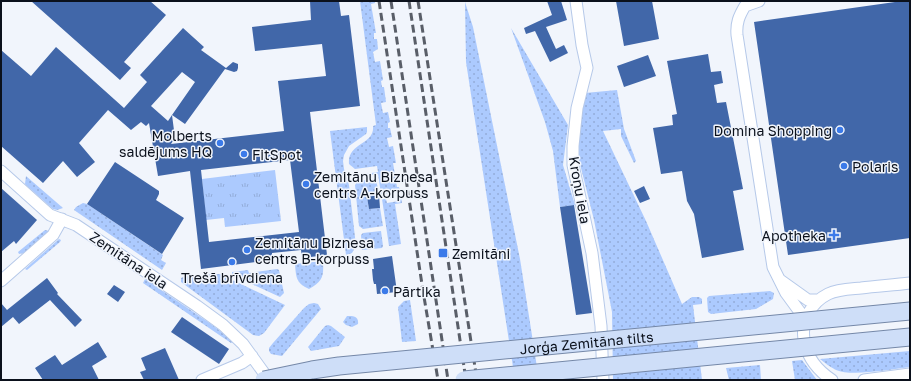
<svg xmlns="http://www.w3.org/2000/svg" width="911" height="381" font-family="'Golos Text',sans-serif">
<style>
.grass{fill:url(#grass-dots)}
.park{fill:url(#park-tufts)}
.building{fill:#4167a9;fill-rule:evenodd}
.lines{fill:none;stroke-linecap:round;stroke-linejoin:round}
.minor-casing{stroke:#b6c9e9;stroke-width:13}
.minor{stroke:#fff;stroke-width:11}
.rail{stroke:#595e68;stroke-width:3;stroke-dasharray:8 4;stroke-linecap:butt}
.primary-bridge-casing{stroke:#7588a8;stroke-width:19;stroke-linecap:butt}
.primary-bridge{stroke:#cedef8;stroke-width:17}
.poi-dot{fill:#3b7ae9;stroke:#f1f5fc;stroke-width:1.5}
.labels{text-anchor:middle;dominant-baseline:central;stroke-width:3;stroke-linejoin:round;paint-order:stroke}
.poi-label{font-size:14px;fill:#0b111c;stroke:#f1f5fc;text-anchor:start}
.street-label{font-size:14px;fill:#0b111c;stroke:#f1f5fc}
</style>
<defs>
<pattern id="grass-dots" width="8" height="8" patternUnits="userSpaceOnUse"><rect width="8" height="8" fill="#accafe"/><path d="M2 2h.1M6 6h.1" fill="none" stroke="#93acd9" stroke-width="1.8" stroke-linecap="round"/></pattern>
<pattern id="park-tufts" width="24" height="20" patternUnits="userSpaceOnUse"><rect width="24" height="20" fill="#accafe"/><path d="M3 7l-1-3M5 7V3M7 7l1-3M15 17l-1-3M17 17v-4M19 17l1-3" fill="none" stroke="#93acd9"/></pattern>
</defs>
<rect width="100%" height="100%" fill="#f1f5fc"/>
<!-- grass -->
<path class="grass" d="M360,1H375V3L371,4L376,33H374V39H377L378,49L373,52L375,62L380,61L383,80L381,81L382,87H384L386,102L381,103L383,113L388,112L390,122L388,123V128H390L392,137L387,138L389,147L393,146L396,163H393L397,187H399L400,191L392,192V198H390L389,193L381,194L378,174L365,176V174L378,172L377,166L355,169L349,164C347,142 375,145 373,126L376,125Z
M465,2L473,27L520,259L539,380H515L466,62Z
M511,28L568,125L563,165L575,205L560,207L553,151L545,122Z
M617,90L624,129L636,161L634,163L621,136V129L603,131L646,221L682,304L692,297H699L702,299V304L693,305L702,380H613L612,312L594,220L577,152L581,114L585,93Z
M367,127V132L366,134L349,146L344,155L343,161L344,169L349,185L356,246L352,253L346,255L330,131Z
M26,176L63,208L57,210L53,209L27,186L25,184Z
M376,179L379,195L367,197L369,209L380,208L383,226L363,229L359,226L355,185L358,181Z
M401,196L402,203L395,204L401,244L389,246L382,199H386L387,203L399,201V197Z
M83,203L87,204L163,255L161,260L166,263L162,270L74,210L76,207Z
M45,230L49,231L24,253L19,254L18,252Z
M381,231L383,246L382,248L362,250L361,235L363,233Z
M59,239L61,240L60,242L27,270L25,269Z
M323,261C324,278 322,281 309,289C296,283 296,277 295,264Z
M277,269L279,270L284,293L280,297L232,275V272L248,270L249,273Z
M220,274L285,305L264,333L259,336L253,335L181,282V278L186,276Z
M145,279L211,324L228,337L233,342L231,343L143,283Z
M770,291L774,293L773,299L756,309L711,314L708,312L707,298L709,296Z
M410,300L416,341L402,342L398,307L404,301Z
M314,303L318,304L321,309L282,356L271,354L269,351V348L273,343L304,308L309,304Z
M347,316C353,316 359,316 358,324L352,327L346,325L343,322Z
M328,325L331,326L345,337L339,346L311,351L308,347L325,326Z
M910,351V367C892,369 852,377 836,370C830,367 825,363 820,359Z
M802,360L817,380H795L792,361Z
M760,365L761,380H729L726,368Z"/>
<!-- park -->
<path class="park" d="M275,170L281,221L225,227L224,218L206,220L202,179Z"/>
<!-- building -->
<path class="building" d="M31,1H150L166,15L124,62L131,68L120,80Z
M310,1H339L341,16L349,15L360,106L310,112L327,255L302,258L301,250L272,253V260L201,269L190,171L158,176L149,123L146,126L141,122L131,130L108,110L79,143L95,162L77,177L63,161L43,183L1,146V50L31,76L56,47L124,108L147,82L140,75L183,28L204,47L201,50L226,68L233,62L238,64V68L237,71L234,72L225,69L185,124L172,115L195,82L182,72L151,106L168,121L172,115L175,138L171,144L284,131L278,81L326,76L322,44L255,51L252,27L311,20ZM290,160L299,232L209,242L201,170Z
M547,1H561L567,20L546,27L556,49L564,45L568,53L550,62L535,31L526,34L524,28L552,15Z
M616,1H652L659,39L624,46Z
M902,1H910V238L788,255L754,22Z
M708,54L711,72L721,71L723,83L714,85L717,103L726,102L743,189L733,191L744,250L702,258L694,214L687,201L682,171L661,174L653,128L673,125L672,115L677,114L667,61Z
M648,55L656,76L624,87L617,66Z
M115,162L159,191V194L156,200L184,218L162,254L87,204Z
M644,186L650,199L640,203L634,191Z
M1,188L37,220L16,244L14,241L1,252Z
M379,195L380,208L369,209L367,197Z
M574,205L592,313L576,315L560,207Z
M392,256L397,292L377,294L376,284H374L373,280L372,269H374L373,259Z
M47,278L58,293L57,294L82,320L75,327L50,300L19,324L13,317L1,327V303L7,310Z
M114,285L125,292L118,302L107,294Z
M182,317L229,349L219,364L171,332Z
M98,342L107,357L92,366L99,380H43L35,368L55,355L62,365Z
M165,348L179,380H144L140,372L146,370L141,358Z"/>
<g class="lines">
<!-- minor casing -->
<g class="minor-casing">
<path id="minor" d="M576,1L582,45L587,68L577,108L573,146V165L592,253L601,326L603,380
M759,1L745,6C739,16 736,23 737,35L773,267L786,293L805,319
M1,171L50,215L76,225L197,306L223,325L243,344L269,380
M780,280L808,300H817
M1,281L53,235L62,219
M202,380L242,363L252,356
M832,380C817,370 807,358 804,339C801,320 812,302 828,294C838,289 851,289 861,288C877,286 894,285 910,283
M864,380L910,374"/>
</g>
<!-- minor -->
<use href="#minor" class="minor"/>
<!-- rail -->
<path class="rail" d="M379,1L423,291L438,380
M391,1L448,380
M409,1L466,380
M418,1L477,380"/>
<!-- primary-bridge casing -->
<g class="primary-bridge-casing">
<g id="primary-bridge">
<path id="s1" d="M264,380L312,370L339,366L910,311"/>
<path d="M464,380L910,337"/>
</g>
</g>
<!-- primary-bridge -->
<use href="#primary-bridge" class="primary-bridge"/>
</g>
<!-- markers -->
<g class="poi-dot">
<circle cx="840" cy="130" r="4"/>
<circle cx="220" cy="143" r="4"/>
<circle cx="244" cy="154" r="4"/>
<circle cx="844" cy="166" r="4"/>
<circle cx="306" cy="184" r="4"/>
<path d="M832 229h4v4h4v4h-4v4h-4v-4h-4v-4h4z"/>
<circle cx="247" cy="250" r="4"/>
<rect x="438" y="248" width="10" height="10" rx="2"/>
<circle cx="232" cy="262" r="4"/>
<circle cx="385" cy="291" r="4"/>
</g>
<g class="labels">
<!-- poi labels -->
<g class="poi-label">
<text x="832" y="130" text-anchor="end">Domina Shopping</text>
<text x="212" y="135" text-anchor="end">Molberts<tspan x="212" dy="16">saldējums HQ</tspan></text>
<text x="252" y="154">FitSpot</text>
<text x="852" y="166">Polaris</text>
<text x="314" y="176">Zemitānu Biznesa<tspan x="314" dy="16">centrs A-korpuss</tspan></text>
<text x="826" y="235" text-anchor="end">Apotheka</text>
<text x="255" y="242">Zemitānu Biznesa<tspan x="255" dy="16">centrs B-korpuss</tspan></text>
<text x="452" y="253">Zemitāni</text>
<text x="232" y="277" text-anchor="middle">Trešā brīvdiena</text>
<text x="393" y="291">Pārtika</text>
</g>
<!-- street labels -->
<g class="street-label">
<text transform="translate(580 190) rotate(80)">Kroņu iela</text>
<text transform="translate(129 260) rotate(34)">Zemitāna iela</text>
<text stroke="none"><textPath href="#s1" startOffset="325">Jorģa Zemitāna tilts</textPath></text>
</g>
</g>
<!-- border -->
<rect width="911" height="381" fill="none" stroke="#0b111c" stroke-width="4"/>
</svg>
